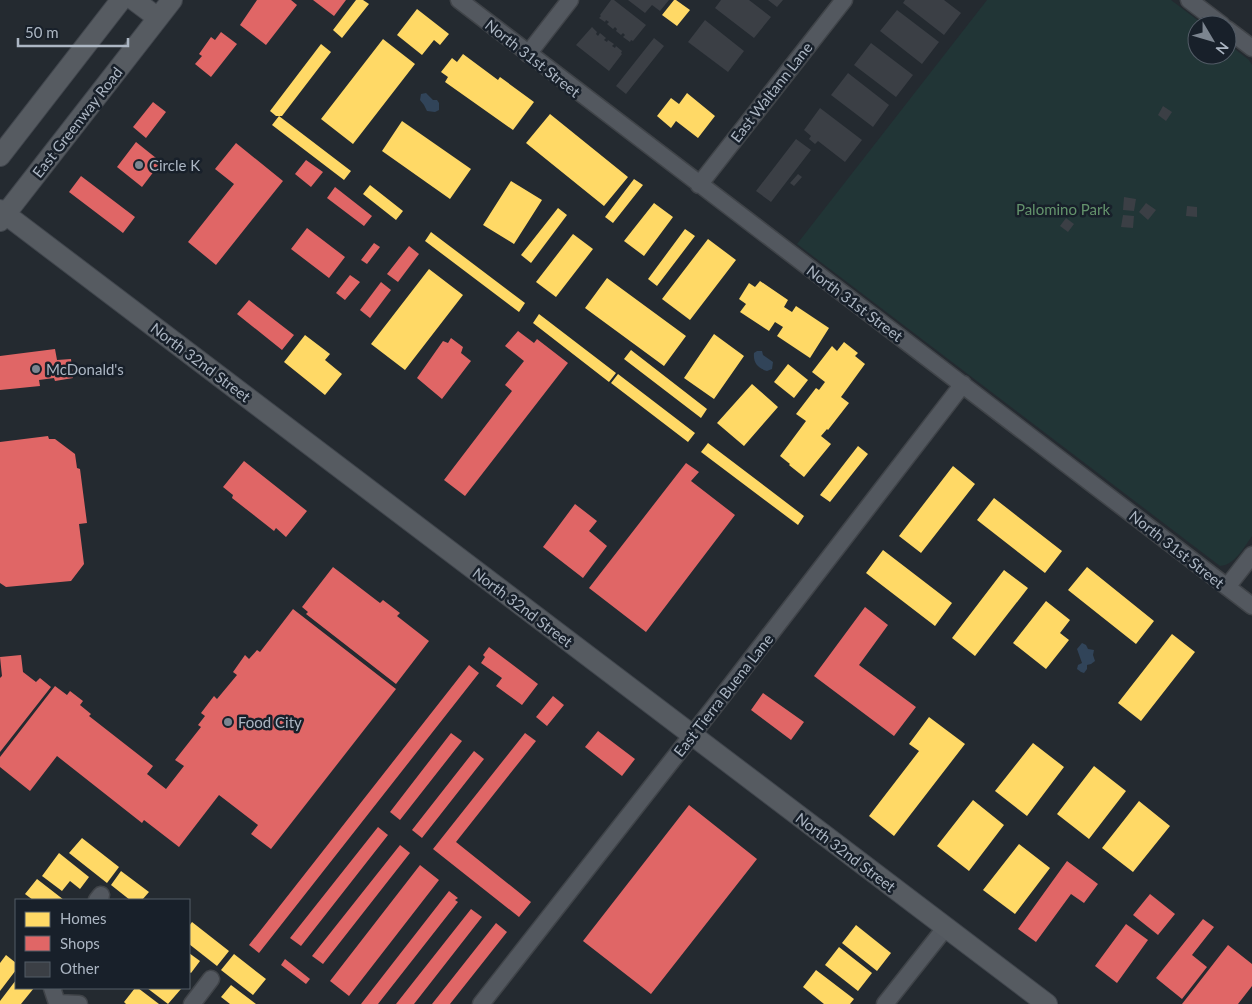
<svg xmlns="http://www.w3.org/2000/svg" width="1252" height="1004" font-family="Lato,sans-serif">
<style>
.green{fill:#213536}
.water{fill:#314459}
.homes{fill:#ffd966}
.shops{fill:#e06666}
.building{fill:#3b3f45}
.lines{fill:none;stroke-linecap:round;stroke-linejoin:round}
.minor-casing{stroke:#404449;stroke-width:19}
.major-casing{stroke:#41464d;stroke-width:22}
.minor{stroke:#53585f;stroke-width:16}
.major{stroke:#565b61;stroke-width:20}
.poi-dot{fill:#7c8590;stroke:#18202a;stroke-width:2}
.labels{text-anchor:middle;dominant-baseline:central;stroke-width:5;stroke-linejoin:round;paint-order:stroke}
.street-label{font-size:15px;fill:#acb6c3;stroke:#18202a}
.poi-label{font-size:15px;fill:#acb6c3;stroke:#18202a;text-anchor:start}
.park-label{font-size:15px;fill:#64936c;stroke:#18202a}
</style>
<rect width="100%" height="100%" fill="#242a30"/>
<!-- green -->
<path class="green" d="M987,0H1171L1204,25H1197V55H1227V43L1249,60L1252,65V536C1244,547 1235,565 1220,566L797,244Z"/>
<!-- water -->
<path class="water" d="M426,93L433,100H437L439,103V110L435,112L427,111L424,105L420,100L421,94Z
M757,351H762L763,355L773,362L772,369L767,371C758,368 753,363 754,353Z
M1082,643L1086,645L1088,649L1094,650L1093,655L1095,661L1091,664L1087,665V669L1084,673L1081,672L1077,669L1078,665L1082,663L1077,649Z"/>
<!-- homes -->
<path class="homes" d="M356,0H363L369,4L342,38L333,30Z
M674,0H676L690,10L677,26L662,15Z
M417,9L449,34L440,45L434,40L422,55L397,35Z
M383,39L415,64L353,144L321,119Z
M321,44L331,52L282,116H276L270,111Z
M463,54L498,80L500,77L534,102L513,130L445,82L448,77L441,72L452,58L457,62Z
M687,93L715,116L698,138L676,121L671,128L657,116L671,98L679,104Z
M550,114L628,177L604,206L526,143Z
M279,116L351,171L344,180L272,125Z
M402,121L471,169L450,199L382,151Z
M634,179L643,185L613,223L605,217Z
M511,181L542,200L514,244L483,225Z
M370,185L403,211L396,220L363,194Z
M654,203L673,217L644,256L624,241Z
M558,208L567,215L531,263L521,255Z
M685,229L695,236L657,286L648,279Z
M431,232L525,303L519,312L425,241Z
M573,234L593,249L556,297L536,282Z
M708,239L736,260L690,320L662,299Z
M429,269L463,295L405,370L371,344Z
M607,278L686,336L664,366L585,308Z
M760,281L788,300L784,307L792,312L796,306L829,328L810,358L777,336L783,327L775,322L769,331L740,312L746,304L739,299L749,283L755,287Z
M539,314L616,373L609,382L533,323Z
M714,334L744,356L714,399L684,378Z
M305,335L330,354L325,360L342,374L325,395L284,362Z
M844,342L858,353L855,356L865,364L841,397L849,403L828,430L827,429L821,436L831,444L804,477L789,465L790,464L780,456L806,421L796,414L816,388L819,390L825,382L812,372L832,346L837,351Z
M631,350L707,409L701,418L624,359Z
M788,364L808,380L794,398L774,382Z
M618,374L695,433L688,442L611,383Z
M752,384L778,407L744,446L717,423Z
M708,443L804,516L798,525L701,452Z
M858,446L868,454L830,502L820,495Z
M953,466L975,484L921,553L899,536Z
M994,498L1062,551L1045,573L977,520Z
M883,550L952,603L935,626L866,573Z
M1087,567L1154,621L1136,644L1068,590Z
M1004,570L1028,588L975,656L952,638Z
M1046,601L1070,620L1060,633L1069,640L1046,669L1013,643Z
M1172,634L1195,652L1141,721L1118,703Z
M929,717L965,744L894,836L869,816L919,751L909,744Z
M1033,743L1064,767L1027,816L995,791Z
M1094,766L1126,791L1089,839L1057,814Z
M973,800L1004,825L969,871L937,846Z
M1139,801L1170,826L1133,872L1102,848Z
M82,838L119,867L107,883L69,853Z
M1019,844L1050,868L1015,914L983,890Z
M59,853L89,877L80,889L70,881L62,891L42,876Z
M121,871L149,892L142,900H130L111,885Z
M37,879L64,900H33L25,894Z
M192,922L229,951L217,966L189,944V926Z
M856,925L891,953L877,971L842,943Z
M839,947L872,973L858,991L825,965Z
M189,953L200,961L191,973L189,972Z
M234,954L266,979L253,995L221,970Z
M6,955L16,963V970L0,991V963Z
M816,970L854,999L850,1004H824L803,987Z
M16,980V988H34L21,1004H0V1001Z
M231,985L256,1004H230L221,997Z
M135,988H138L159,1004H126L124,1002Z
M147,988H179L181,989L168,1004Z"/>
<!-- shops -->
<path class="shops" d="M257,0H291L297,5L266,45L240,25Z
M313,0H346L334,16Z
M221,32L237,44L211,77L195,64L202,56L199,54L211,37L215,40Z
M153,102L166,112L146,138L133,127Z
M136,142L161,162L142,187L117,167Z
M236,143L283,181L216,265L188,242L234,184L215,169Z
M306,160L323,172L311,187L295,174Z
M81,176L135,217L123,233L69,192Z
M335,187L372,216L364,226L327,198Z
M307,228L345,257L329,278L291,249Z
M374,243L380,247L367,264L361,260Z
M409,246L419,254L398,282L387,274Z
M350,275L360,282L345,300L336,293Z
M381,282L391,290L370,318L360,310Z
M249,300L294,335L282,350L237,314Z
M518,331L534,343L537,339L568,363L465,496L444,480L512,391L505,385L524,361L505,346Z
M451,338L463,347L461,353L471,361L442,399L417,378L443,341L448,343Z
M55,349L57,360L71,359L73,378L55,381L54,378L39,380L40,386L0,390V356Z
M48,436L49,439H55L75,454L77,468L80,469L87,523L79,524L84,564L71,581L6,587L0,583V442Z
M244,461L307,511L286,537L276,528L274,531L232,498L233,495L223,487Z
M686,463L699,472L691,481L735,515L646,632L589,588Z
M575,504L597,521L589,531L607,546L583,578L543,547Z
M333,567L380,603L383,600L400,613L397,616L429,641L396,684L306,614L308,612L302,607Z
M865,607L888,625L859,665L916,707L894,736L814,676Z
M293,609L396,689L271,849L251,834L258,825L219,795L179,847L144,820L142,823L57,756L30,791L0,767V757L55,686L67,695L70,691L83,701L80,705L91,714L89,716L153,766L147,774L166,789L184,766L175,760L201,727L198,725L205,716L201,713L214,696L217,699L237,675L233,672L245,655L249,659L257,650L260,652Z
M489,647L538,684L522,705L496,686L502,678L481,663L485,657L483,655Z
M21,655L23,672L36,682L40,678L51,687L0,752V678L2,676L0,657Z
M469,665L479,673L259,953L249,945Z
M763,693L804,722L791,740L751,710Z
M553,696L564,705L547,726L536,717Z
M598,731L635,759L622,776L585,747Z
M451,733L462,741L400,820L390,812Z
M525,733L536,741L456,842L531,902L519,917L433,849Z
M474,751L484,759L422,838L412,830Z
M689,805L757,859L651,994L583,941Z
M378,827L388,835L301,946L290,938Z
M400,845L410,853L323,964L312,956Z
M1067,861L1098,884L1084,903L1071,894L1036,942L1018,929Z
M420,865L439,880L349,996L330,981Z
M449,891L458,898L455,900L458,902L378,1004H361Z
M1150,894L1175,914L1158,935L1133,915Z
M471,909L482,917L414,1004H396Z
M1203,919L1214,927L1192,955L1207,967L1182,999L1156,978Z
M496,923L507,932L450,1004H432Z
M1126,924L1148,940L1117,983L1095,966Z
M1228,945L1252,964V986L1238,1004H1182Z
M285,959L310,979L306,984L281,965Z"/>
<!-- building -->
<path class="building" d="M611,0H614L646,25L633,41L631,40L630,42L623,37L625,35L623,33L621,35L616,31L617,29L615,27L613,29L607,24L609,22L606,20L605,22L599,18L601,16L600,15Z
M628,0H669L660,11L652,5L645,13Z
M721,0H749L771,17L754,38L715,8Z
M768,0H783L777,7Z
M905,0H944L961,13L944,35L903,3Z
M897,10L939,42L922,64L880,31Z
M705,20L744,51L728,72L688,42Z
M592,27L597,32L596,34L598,36L600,33L606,38L604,40L607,42L608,40L614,44L612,46L615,48L616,46L622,51L621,53L622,54L609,71L576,45Z
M654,38L664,46L626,94L616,86Z
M871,43L913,75L896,97L854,65Z
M848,73L889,105L873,127L831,95Z
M1163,106L1172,112L1166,121L1158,115Z
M820,108L862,140L845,162L818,141L815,144L809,139L811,136L804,130Z
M796,139L811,150L771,202L756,191Z
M798,174L802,177L794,186L790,183Z
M1124,197L1136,199L1134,211L1123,210Z
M1146,203L1156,210L1148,220L1139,212Z
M1187,206L1197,207V217L1186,216Z
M1123,215L1134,216L1133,228L1121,227Z
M1066,218L1074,224L1068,232L1060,226Z"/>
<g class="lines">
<!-- minor casing -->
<g class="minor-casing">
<path id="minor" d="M459,0L1252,606
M1189,0L1222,25
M1227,29L1252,48
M528,54L570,0
M699,185L844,0
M1227,587L1252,555
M97,900L101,895
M52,988L57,1003
M57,1003L79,1004
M192,1004L211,979
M481,1004L714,707L963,384
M885,1004L946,927"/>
</g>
<!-- major casing -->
<g class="major-casing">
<path id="major" d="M134,0L158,18
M0,156L121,0
M0,210L1047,1004
M0,221L172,0"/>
</g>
<!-- minor -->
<use href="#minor" class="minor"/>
<!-- major -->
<use href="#major" class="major"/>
</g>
<!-- markers -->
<g class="poi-dot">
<circle cx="139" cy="165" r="5"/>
<circle cx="36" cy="369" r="5"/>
<circle cx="228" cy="722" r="5"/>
</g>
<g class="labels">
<!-- street labels -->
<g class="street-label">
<text transform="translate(533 58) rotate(38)">North 31st Street</text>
<text transform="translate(771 92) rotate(-52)">East Waltann Lane</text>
<text transform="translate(77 122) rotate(-52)">East Greenway Road</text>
<text transform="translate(855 303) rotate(37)">North 31st Street</text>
<text transform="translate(201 362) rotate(37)">North 32nd Street</text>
<text transform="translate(1177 549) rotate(38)">North 31st Street</text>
<text transform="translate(523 607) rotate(37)">North 32nd Street</text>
<text transform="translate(723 695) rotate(-52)">East Tierra Buena Lane</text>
<text transform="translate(846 852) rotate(37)">North 32nd Street</text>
</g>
<!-- poi labels -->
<g class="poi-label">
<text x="149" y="165">Circle K</text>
<text x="46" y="369">McDonald's</text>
<text x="238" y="722">Food City</text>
</g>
<!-- park labels -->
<g class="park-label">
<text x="1063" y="209">Palomino Park</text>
</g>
</g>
<!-- legend -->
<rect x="15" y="899" width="175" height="90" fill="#18202a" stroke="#535c67"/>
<rect x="25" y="912" width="25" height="15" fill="#ffd966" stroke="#535c67"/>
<text x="60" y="924" font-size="15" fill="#acb6c3">Homes</text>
<rect x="25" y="936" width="25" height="15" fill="#e06666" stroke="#535c67"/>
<text x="60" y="949" font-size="15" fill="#acb6c3">Shops</text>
<rect x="25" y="962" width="25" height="15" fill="#3b3f45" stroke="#535c67"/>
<text x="60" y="974" font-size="15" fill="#acb6c3">Other</text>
<!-- north arrow -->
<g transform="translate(1212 40) rotate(128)"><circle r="24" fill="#18202a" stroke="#535c67"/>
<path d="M0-4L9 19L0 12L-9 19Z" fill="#7c8590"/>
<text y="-8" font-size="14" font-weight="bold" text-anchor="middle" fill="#acb6c3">N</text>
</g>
<!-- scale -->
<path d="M18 38v8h110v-8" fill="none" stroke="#acb6c3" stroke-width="2.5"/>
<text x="25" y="38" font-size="15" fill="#acb6c3" stroke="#18202a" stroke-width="4" paint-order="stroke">50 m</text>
</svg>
